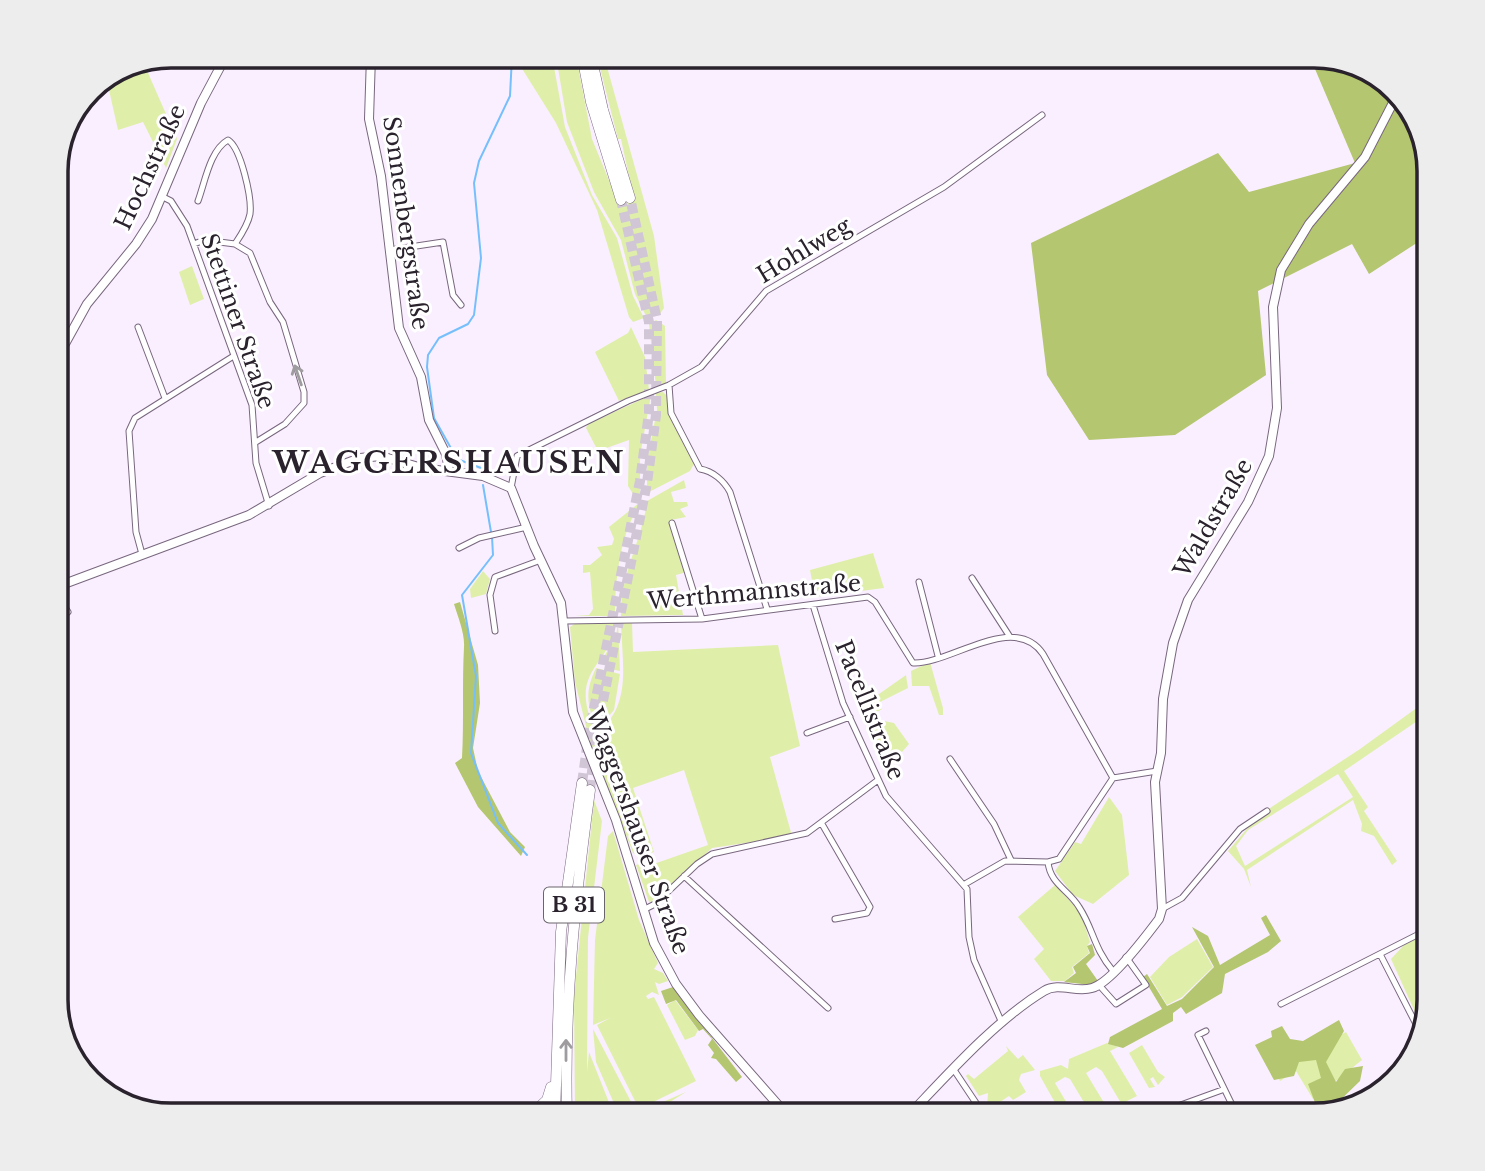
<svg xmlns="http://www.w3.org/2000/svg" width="1485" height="1171" font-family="'Libre Baskerville',serif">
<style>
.green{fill:#dfefaa;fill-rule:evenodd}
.forest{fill:#b4c66f}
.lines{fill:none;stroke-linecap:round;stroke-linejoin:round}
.stream{stroke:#75bffc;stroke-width:2}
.highway-tunnel{stroke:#d0c6d5;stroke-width:10;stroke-dasharray:10 5;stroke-linecap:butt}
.street-casing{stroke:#78677e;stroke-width:7}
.secondary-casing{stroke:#78677e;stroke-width:10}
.highway-casing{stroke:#78677e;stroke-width:11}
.street{stroke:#fff;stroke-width:5}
.secondary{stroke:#fff;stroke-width:8}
.highway{stroke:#fff;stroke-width:10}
.oneway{stroke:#9f9ca0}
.labels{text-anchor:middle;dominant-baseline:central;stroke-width:6;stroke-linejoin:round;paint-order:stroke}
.shield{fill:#fff;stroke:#6a656c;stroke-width:2}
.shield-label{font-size:21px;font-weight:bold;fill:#2a232d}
.street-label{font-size:23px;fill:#2a232d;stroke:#fff}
.district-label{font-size:30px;font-weight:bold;letter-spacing:2px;fill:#2a232d;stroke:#fff}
.rim{fill:none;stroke:#2a232d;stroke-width:3.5}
</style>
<rect width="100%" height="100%" fill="#faefff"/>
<!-- green -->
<path class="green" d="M520,56H552L565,127L592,195L617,238L633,296L644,318L633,322L629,317L597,210L556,123L521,67Z
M556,56H576L592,139L617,200L633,195L621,139H618L597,56H604L654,236L664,308L659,315L647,318L635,294L621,240L594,192L567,122Z
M145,66L177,139L166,168L143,122L118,130L107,81Z
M192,266L204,299L190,305L179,272Z
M656,320L665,326L666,383L656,387L649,324Z
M631,327L645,357L649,390L619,401L595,352L628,333Z
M663,392L669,398V415L694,464L690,471L647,493V461L657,410L656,393Z
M651,395L640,456V497H635L628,486L629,440L598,451L586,428L588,424Z
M684,480L686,488L671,492L674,502H687L688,506L680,509L686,517L671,520L687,572L676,575L683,615L621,616C620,574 642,541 647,501Z
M639,503C638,512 633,515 630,523C618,552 615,586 615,616H575L589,615L593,609L590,572L583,573V565H590L602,555L597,547L612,545L614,539L609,527Z
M873,553L884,588L815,597L810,570Z
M483,571L490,579L486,594L471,598L470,589Z
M615,622C611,668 568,668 594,728L587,730L575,682L570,627L576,623Z
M618,622L620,671L606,668L603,658L616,637Z
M621,622H632L633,652L778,645L800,746L770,757L792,836L712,848L655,901L649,902L636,865L646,861L648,866L708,845L684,770L633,788L654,852L640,857L633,853L589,738C634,711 622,667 621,622Z
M930,662L943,708V715H939L929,686H912L911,671Z
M596,668L620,674L614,710L598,729C586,707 585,690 596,668Z
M906,675L908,688L874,705L882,709L868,717L862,706Z
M1429,699V713L1344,771L1368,807L1364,811L1397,861L1392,865L1374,836L1361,831L1362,824L1353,800L1247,870L1251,887L1244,869L1228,851L1258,816L1360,749ZM1338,774L1353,797L1245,866L1236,846L1248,830Z
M884,721L894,723L909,744L889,767L870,731Z
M1109,797L1122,815L1129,875L1093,904L1073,895L1055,871L1075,842L1081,844Z
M594,800L602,821L588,938L587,1072L589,1052L614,1115H588L587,1099V1115H575L574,996Z
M613,831L639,920L658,963L654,969L663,973L668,981L659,984L655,982L659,995L652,992L646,996L648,999L654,997L696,1081L639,1109L597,1025L610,1018L593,1025L595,940L608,836Z
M1055,885L1081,913L1090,942L1087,946L1089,953L1072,967L1074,973L1065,981H1051L1034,959L1044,949L1018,917Z
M1429,930V999L1424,1003L1426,1007L1420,1023L1391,959L1403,946Z
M1197,939L1213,967L1182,997L1167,1005L1150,977L1169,957Z
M675,1000L698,1030L695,1036L685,1040L667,1005Z
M593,1029L637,1113L686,1092L649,1115H619L596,1062Z
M1346,1032L1362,1060L1313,1099L1296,1071L1280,1081L1258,1048C1299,1054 1310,1052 1346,1032Z
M1107,1043L1118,1047L1110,1051L1137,1096L1125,1102L1133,1115H1128L1102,1071L1096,1067L1086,1073L1106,1106L1094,1113L1088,1109L1070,1079L1065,1077L1055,1083L1074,1115H1062L1040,1076V1071L1061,1065L1068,1069L1069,1059Z
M1142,1045L1158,1072L1165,1077L1158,1085L1153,1077L1150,1079L1155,1087L1149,1088L1129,1053Z
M1006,1046L1018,1059L1023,1055L1035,1070L1021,1074L1019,1080L1026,1092L1013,1100L1009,1096L991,1108L992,1115L987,1107L988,1093L979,1096L966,1076L968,1074L974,1079L1008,1051Z"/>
<!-- forest -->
<path class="forest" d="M1321,59L1389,84L1417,121L1429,172V208L1426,211L1429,216V235L1369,274L1352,244L1258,291L1266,375L1175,435L1089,440L1047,375L1031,243L1218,153L1249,192L1355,163L1315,69Z
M460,602L478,665L480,703L473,748L478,771L510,832L525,847L521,856L478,807L455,763L462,758C464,721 462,683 464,647C465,634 458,617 454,604Z
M1266,915L1281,941L1268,952L1225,974L1222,993L1186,1014L1181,1007L1173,1013V1021L1123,1048L1108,1044L1110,1037L1162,1009L1143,977L1147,974L1167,1006L1182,999L1214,967L1192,927L1208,936L1220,965L1270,935L1261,918Z
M1092,944L1095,955L1086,964L1098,981L1091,985L1064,982L1076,973L1073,967L1090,953L1087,946Z
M673,987L742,1077L736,1082L716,1059L711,1058L714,1053L708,1045L712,1039L703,1029L699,1031L676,1000L666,1004L661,991Z
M1339,1020L1344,1031L1326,1062L1336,1082L1345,1069L1363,1066L1360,1081L1330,1110L1317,1108L1308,1084L1321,1078L1316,1060L1299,1062L1294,1076L1274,1080L1255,1045L1272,1037L1271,1031L1282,1026L1290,1039L1303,1041Z"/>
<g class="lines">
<!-- stream -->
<path class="stream" d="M481,468L457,459L434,418L427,367L428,355L439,338L468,324L474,315L481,258L474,183L479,161L510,96L512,56
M483,485L491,532
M492,537L493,555L462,595L476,676L471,753L498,823L527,855"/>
<!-- highway-tunnel -->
<path class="highway-tunnel" d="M582,783L589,733L640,481L649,413V322L621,200
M590,790L596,735L647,483L656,415L657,320L630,198"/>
<!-- street casing -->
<g class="street-casing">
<path id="street" d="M163,197L171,201L187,226L252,405L256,463L269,506
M198,201C205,182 210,150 228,140C241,148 252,198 250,214C248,225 241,235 235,244
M194,244L204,240L235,244L250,253L270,302L283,322L304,392V403L285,424L256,442
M390,250L443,242L453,295L461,305
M138,327L165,398
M669,385L671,413L700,469C713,471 724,481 730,492L767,609
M511,488L517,456L628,401L669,385L701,367L766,291L944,187L1042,115
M672,523L702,619
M459,548L479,538L527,527
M142,554L136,532L129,431L135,418L232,357
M972,578L1010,637
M919,582L938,656
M813,605L843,703L886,796L967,889L969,937L974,960L1002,1023
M565,621L702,619L868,597L875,602L913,663C949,665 1014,611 1043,654L1113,778
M56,622L68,612L56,594
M495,631L490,595L495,577L541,560
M807,733L850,717
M950,759L994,824L1011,860
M822,824L870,907L867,913L835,919
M1048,862C1050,884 1069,890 1079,907C1094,930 1093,947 1113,971
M684,876L828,1008
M965,884L1005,861L1048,862L1059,859L1113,778L1157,771
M1162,909L1182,898L1240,829L1267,811
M643,910L655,904L697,864L712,854L807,833L878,780
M1380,954L1418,1028
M1099,985L1116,1004L1146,985L1126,957
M1281,1004L1417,935L1429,925
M1206,1031L1198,1035L1237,1115
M954,1070L984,1115
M1153,1115L1222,1090"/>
</g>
<!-- secondary casing -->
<g class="secondary-casing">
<path id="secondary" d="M371,56L369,119L381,176L399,328L421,377L429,420L446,454L449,470
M56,360L87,304L136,244L152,219L201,103L226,56
M56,587L249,515L320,473L360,458L381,456L422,468L483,476L511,488L534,546L561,603L573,712L616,820L654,943L676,984L699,1015L787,1115
M909,1115C948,1074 996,1020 1044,991C1059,982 1076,993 1092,988C1111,983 1147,935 1159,919L1162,909L1155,782L1161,753L1163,699L1173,643L1188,600L1248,502L1269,456L1277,408L1273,307L1281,270L1309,224L1365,157L1397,95"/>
</g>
<!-- highway casing -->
<g class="highway-casing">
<path id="highway" d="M582,56L591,102L621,200
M591,56L603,110L630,198
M531,1115L547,1100L551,1087
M555,1115L561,932L582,783
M567,1115C564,1005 575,899 590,790"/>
</g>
<!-- street -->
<use href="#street" class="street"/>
<!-- secondary -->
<use href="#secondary" class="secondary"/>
<!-- highway -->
<use href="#highway" class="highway"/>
</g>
<!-- one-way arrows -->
<defs><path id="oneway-shaft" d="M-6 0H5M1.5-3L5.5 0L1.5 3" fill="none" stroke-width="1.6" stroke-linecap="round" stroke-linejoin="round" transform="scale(1.75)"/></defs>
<g class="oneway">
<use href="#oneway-shaft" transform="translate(298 375) rotate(-109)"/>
<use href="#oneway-shaft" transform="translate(566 1050) rotate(-90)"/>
</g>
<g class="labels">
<!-- shield labels -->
<rect class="shield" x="544" y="887.5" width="60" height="35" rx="5"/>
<g class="shield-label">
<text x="574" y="905">B 31</text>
</g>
<!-- street labels -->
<g class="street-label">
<text transform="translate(150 167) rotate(-65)">Hochstraße</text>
<text transform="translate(406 223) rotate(82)">Sonnenbergstraße</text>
<text transform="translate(804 250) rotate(-31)">Hohlweg</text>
<text transform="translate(238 321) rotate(71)">Stettiner Straße</text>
<text transform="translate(1213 518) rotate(-60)">Waldstraße</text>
<text transform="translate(754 592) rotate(-5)">Werthmannstraße</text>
<text transform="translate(870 710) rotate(68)">Pacellistraße</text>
<text transform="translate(638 831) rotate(70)">Waggershauser Straße</text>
</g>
<!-- district labels -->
<g class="district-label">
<text x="449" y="462">WAGGERSHAUSEN</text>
</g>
</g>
<!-- crop -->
<path d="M0 0H1485V1171H0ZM171 68H1314A103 103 0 0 1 1417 171V1000A103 103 0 0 1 1314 1103H171A103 103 0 0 1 68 1000V171A103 103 0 0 1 171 68Z" fill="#eeedee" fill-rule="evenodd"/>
<path class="rim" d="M171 68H1314A103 103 0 0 1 1417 171V1000A103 103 0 0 1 1314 1103H171A103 103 0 0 1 68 1000V171A103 103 0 0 1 171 68Z"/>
</svg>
